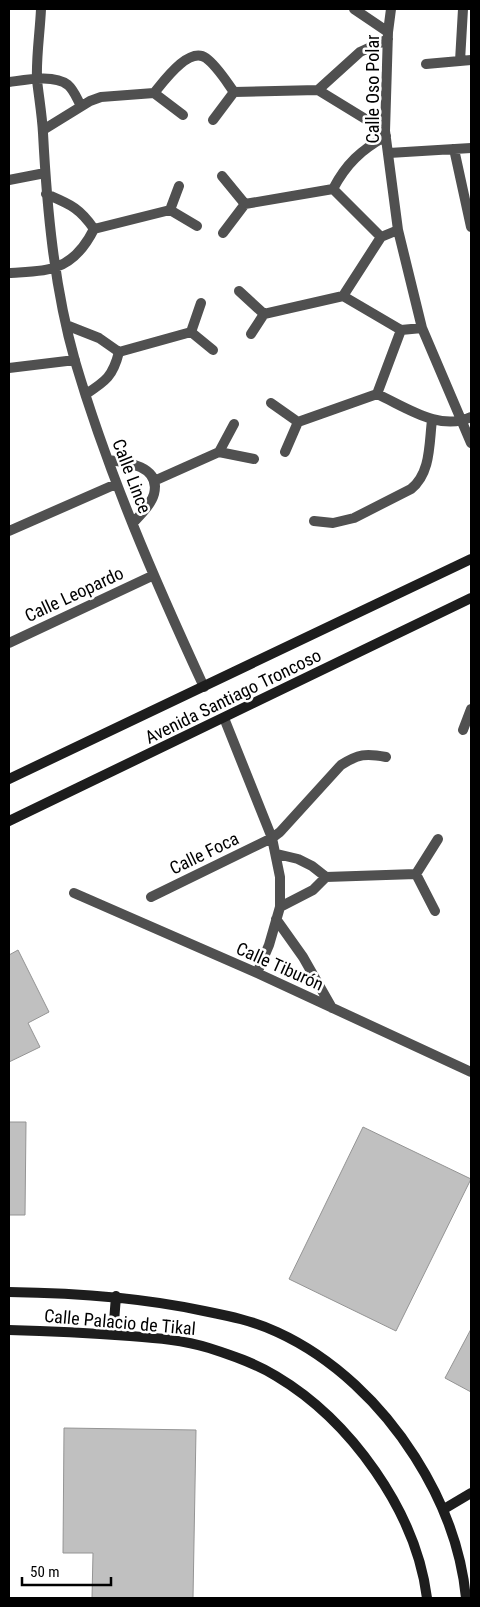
<svg xmlns="http://www.w3.org/2000/svg" width="480" height="1607" font-family="'Roboto Condensed',sans-serif">
<style>
.building{fill:#c0c0c0;stroke:#949494}
.lines{fill:none;stroke-linecap:round;stroke-linejoin:round}
.street{stroke:#505050;stroke-width:10}
.secondary{stroke:#1d1d1d;stroke-width:10}
.labels{text-anchor:middle;dominant-baseline:central;stroke-width:5;stroke-linejoin:round;paint-order:stroke}
.street-label{font-size:18px;fill:#000;stroke:#fff}
</style>
<rect width="100%" height="100%" fill="#fff"/>
<!-- building -->
<path class="building" d="M18,950L49,1012L28,1023L40,1047L9,1062V955Z
M9,1122H26L25,1215H9Z
M363,1127L471,1179L396,1331L289,1279Z
M471,1329V1392L445,1378Z
M64,1428L196,1430L193,1598H92L93,1553H63Z"/>
<g class="lines">
<!-- street -->
<path class="street" d="M41,9C40,32 36,57 37,80C39,98 42,115 43,133C47,209 54,287 75,361C108,473 155,581 204,687
M354,9L388,32
M391,9L388,32L385,131L398,230L422,328L471,443
M460,61L463,9
M426,64L471,60
M9,82C25,80 54,74 68,85C74,90 77,99 81,106
M318,90L360,52L388,39
M234,92L318,90L385,131
M154,93C164,81 189,46 206,58C217,66 226,81 234,92
M213,120L234,92
M43,130L90,101L101,97L154,93L183,115
M454,149L471,227
M389,153L471,148
M222,176L245,204
M9,180L45,173
M333,189C346,164 361,150 386,136
M333,189L381,237
M46,194C69,204 79,207 94,229
M170,210L179,186
M94,229L170,210L197,226
M223,233L245,204L333,189
M9,273C21,272 46,272 56,267C74,261 86,245 94,229
M239,291L264,314
M343,296L381,237L398,230
M66,325L99,338L119,352
M401,330L377,394C406,407 440,432 471,417
M191,332L201,303
M191,332L213,350
M251,334L264,314L343,296L401,330L422,328
M119,352L191,332
M9,368L75,360
M86,394C106,381 113,376 119,352
M271,403L298,422L285,452
M298,422L377,394
M234,424L219,452L254,459
M108,460C127,462 161,466 154,494C151,505 140,515 133,523
M154,481L219,452
M314,521L333,523L354,518L411,489C431,473 429,444 432,420
M9,531L116,484
M9,643L154,575
M224,718L272,838L280,877V907L269,945L257,973
M463,730L471,709
M277,854L298,859L312,866L326,877L416,874L438,839
M416,874L435,911
M74,893L257,973L471,1072
M151,897L272,838L280,832L341,765C358,754 366,753 386,757
M280,907L313,890L326,877
M276,919L303,957L332,1008"/>
<!-- secondary -->
<path class="secondary" d="M9,779L471,559
M9,821L471,598
M9,1292C75,1293 140,1297 204,1311C229,1316 254,1321 277,1332C334,1358 382,1405 415,1457C443,1501 461,1546 466,1598
M9,1330C49,1331 90,1333 130,1336C157,1338 183,1340 209,1348C231,1355 255,1363 276,1376C350,1420 416,1511 427,1598
M113,1335L116,1296
M444,1509L471,1493"/>
</g>
<g class="labels">
<!-- street labels -->
<g class="street-label">
<text transform="translate(372 89) rotate(-90)">Calle Oso Polar</text>
<text transform="translate(132 476) rotate(69)">Calle Lince</text>
<text transform="translate(74 594) rotate(-25)">Calle Leopardo</text>
<text transform="translate(233 696) rotate(-26)">Avenida Santiago Troncoso</text>
<text transform="translate(204 853) rotate(-26)">Calle Foca</text>
<text transform="translate(280 966) rotate(24)">Calle Tiburón</text>
<text transform="translate(120 1322) rotate(5)">Calle Palacio de Tikal</text>
</g>
</g>
<!-- border -->
<rect width="480" height="1607" fill="none" stroke="#000000" stroke-width="20"/>
<!-- scale -->
<path d="M22 1577v8h89v-8" fill="none" stroke="#000000" stroke-width="2.5"/>
<text x="30" y="1577" font-size="15" fill="#000000" stroke="#ffffff" stroke-width="4" paint-order="stroke">50 m</text>
</svg>
